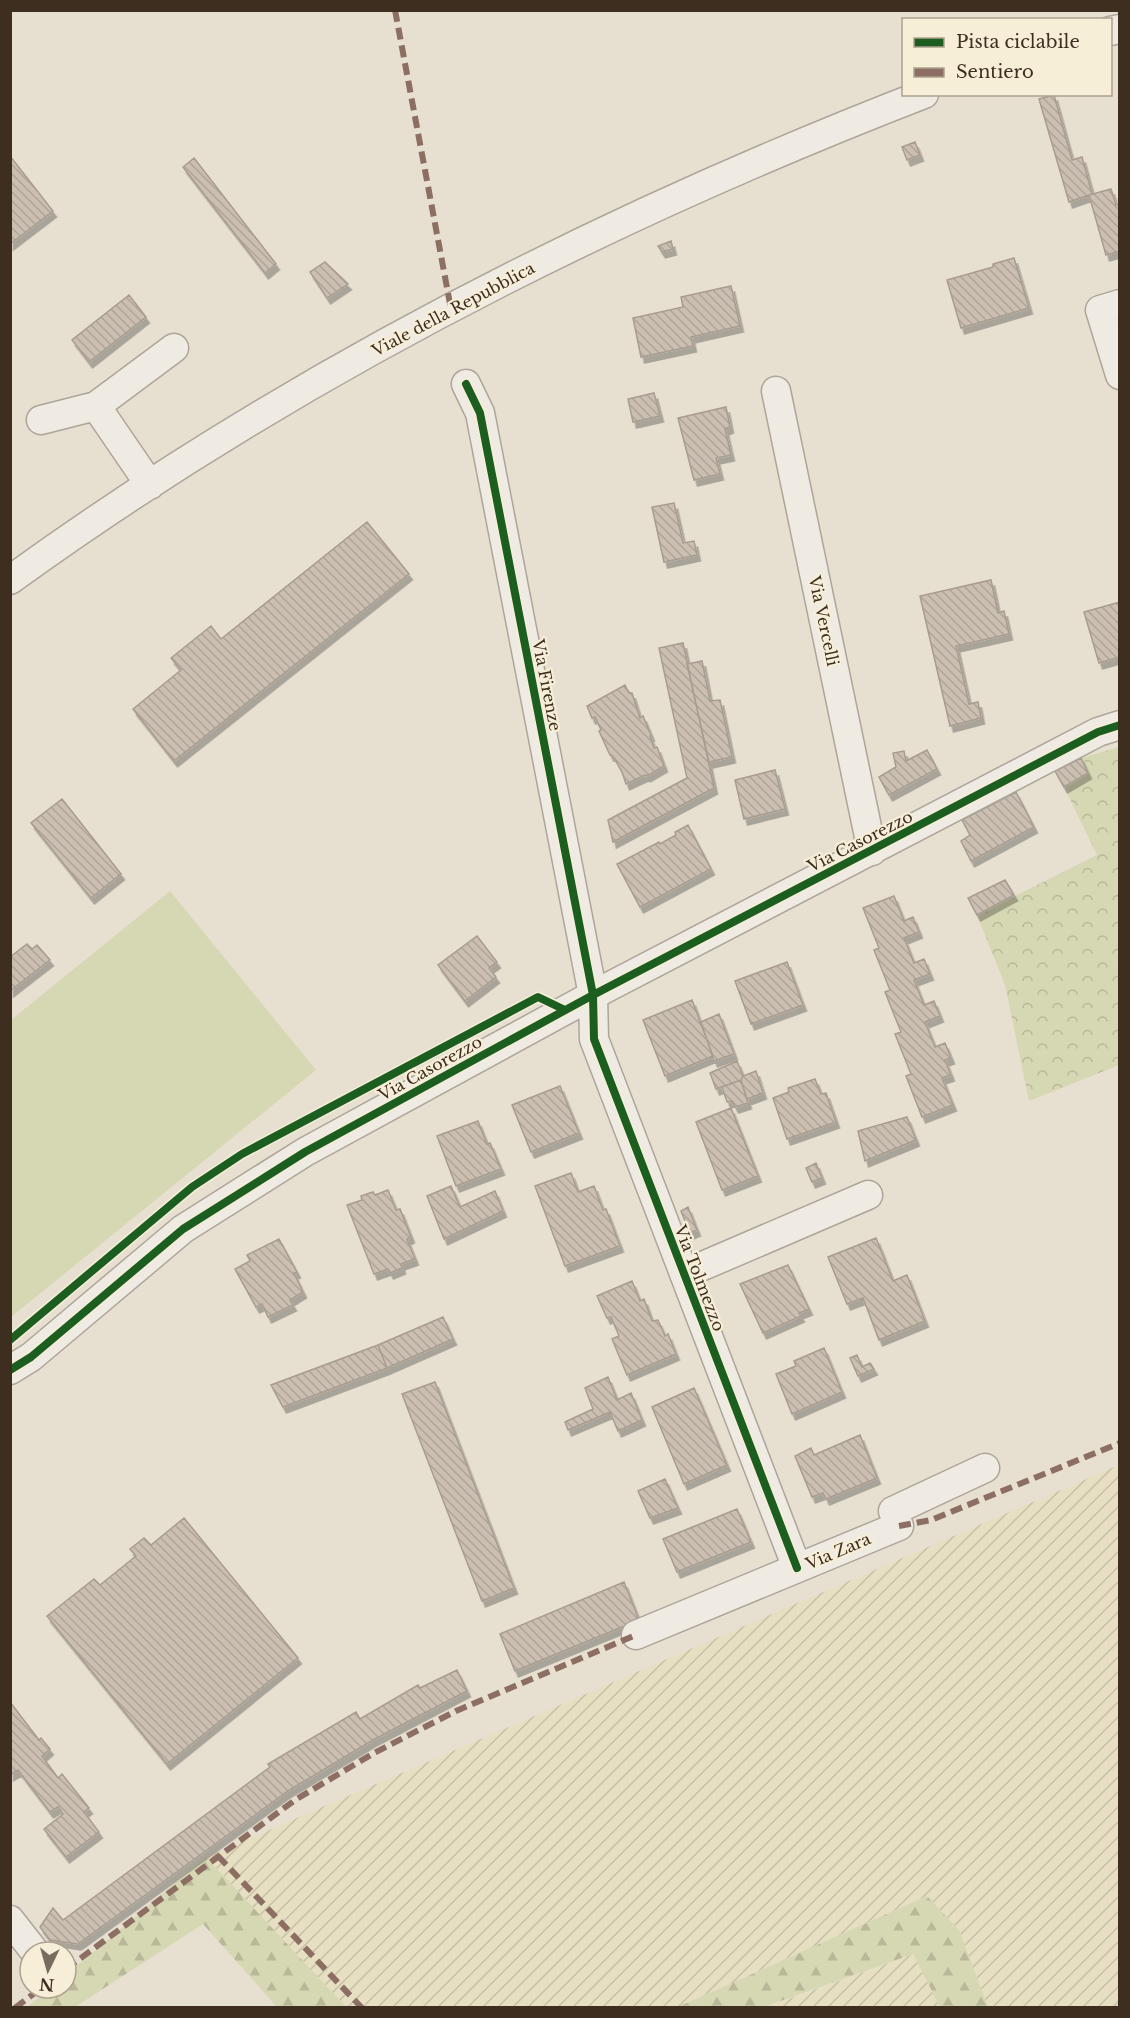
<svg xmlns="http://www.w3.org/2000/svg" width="1130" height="2018" font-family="'Libre Baskerville',serif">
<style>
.farmland{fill:url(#farmland-furrows)}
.forest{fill:url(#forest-firs)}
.park{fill:url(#park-crowns)}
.pitch{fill:#d6d7b3}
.building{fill:url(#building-back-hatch);stroke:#a89c90;stroke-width:1.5;filter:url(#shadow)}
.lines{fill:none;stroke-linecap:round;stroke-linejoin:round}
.minor-casing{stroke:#ada599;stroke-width:31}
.minor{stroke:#efebe3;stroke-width:28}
.quiet{stroke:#8d6e63;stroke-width:6;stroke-dasharray:12 6;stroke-linecap:butt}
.cycleway-casing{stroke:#f7eed8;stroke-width:11}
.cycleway{stroke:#1b5e20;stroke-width:8}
.labels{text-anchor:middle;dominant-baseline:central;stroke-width:4.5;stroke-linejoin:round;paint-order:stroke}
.street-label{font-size:16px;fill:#3d2e20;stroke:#f7eed8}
</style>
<defs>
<pattern id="farmland-furrows" width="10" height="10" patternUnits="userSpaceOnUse" patternTransform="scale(1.5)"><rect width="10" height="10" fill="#e6dfc2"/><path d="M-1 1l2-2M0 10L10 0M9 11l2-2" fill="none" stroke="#c6c0a6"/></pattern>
<pattern id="forest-firs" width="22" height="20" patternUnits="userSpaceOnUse" patternTransform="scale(1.5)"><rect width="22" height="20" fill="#d6d7b3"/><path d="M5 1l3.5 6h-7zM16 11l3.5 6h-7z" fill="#b9b99a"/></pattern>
<pattern id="park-crowns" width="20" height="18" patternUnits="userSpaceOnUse" patternTransform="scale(1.5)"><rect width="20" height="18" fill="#d6d7b3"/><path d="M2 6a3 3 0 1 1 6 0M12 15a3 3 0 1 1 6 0" fill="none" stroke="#b9b99a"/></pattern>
<pattern id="building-back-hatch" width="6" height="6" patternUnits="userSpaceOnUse" patternTransform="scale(1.5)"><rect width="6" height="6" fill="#cbbfb2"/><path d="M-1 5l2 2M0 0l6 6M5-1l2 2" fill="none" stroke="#afa499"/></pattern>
<filter id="shadow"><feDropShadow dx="3.5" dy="6" stdDeviation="0" flood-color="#0004"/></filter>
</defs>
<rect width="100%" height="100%" fill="#e7e0d1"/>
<!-- farmland -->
<path class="farmland" d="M1119,1465V2007H988L959,1930L927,1896L678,2007H346L206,1857Z
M913,1954L940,2007L764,2008Z"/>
<!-- forest -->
<path class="forest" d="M206,1857L346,2007H277L203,1924L75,2007H27L51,1988H66V1975Z
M927,1896L959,1930L988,2007H940L913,1954L764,2007H678Z"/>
<!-- park -->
<path class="park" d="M1119,747V1065L1029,1101L1005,985L977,915L1097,855L1064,787L1088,773L1081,758Z"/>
<!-- pitch -->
<path class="pitch" d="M170,891L316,1070L11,1317V1020Z"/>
<!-- building -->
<path class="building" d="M1054,95L1072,160L1082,157L1092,194L1069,202L1039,99Z
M915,142L920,155L907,160L902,147Z
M10,156L53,211L10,244Z
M194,158L276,264L265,273L183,167Z
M1111,189L1116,205L1120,204V251L1106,255L1089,195Z
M671,241L673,249L662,252L658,246Z
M1014,258L1029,308L961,328L947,280L993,267V264Z
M325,262L348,284L327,298L310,272Z
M731,286L740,326L691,337L693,346L641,357L633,318L683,307L681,297Z
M129,295L146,317L89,362L72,340Z
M654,393L660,416L633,422L628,399Z
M726,407L730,427L725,429L731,455L716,458L720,474L694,480L678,418Z
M674,503L683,543L694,541L697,555L664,562L652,507Z
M367,522L409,574L174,761L133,709L181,670L171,658L211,626L221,639Z
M991,580L998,613L1004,611L1009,634L956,646L969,704L978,702L981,718L950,726L920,596Z
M1120,602V657L1099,663L1084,612Z
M683,643L714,788L613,842L608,820L687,778L659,648Z
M702,661L710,701L720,700L732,757L709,762L687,664Z
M625,685L629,693H632L640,718L643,716L651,735L650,736L654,748L657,747L664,766L647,776L645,775L626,784L622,772L613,756L610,755L599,731L601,730L595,717L592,718L587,706Z
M927,750L937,769L889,795L879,777L896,767L893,753L904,751L906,761Z
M1081,758L1088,773L1064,787L1055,771Z
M775,770L785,809L744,819L735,780Z
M1016,792L1034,827L971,861L961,841L970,835L962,820Z
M62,799L121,874L91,898L31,823Z
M688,825L711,869L640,907L617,864L659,842L660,844L676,835L675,832Z
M1005,880L1014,895L977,915L968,898Z
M894,896L904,921L913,917L919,932L904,938L914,963L924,959L930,974L914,980L924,1005L934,1001L940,1016L925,1022L935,1047L945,1043L951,1058L945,1060L951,1075L942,1078L953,1105L922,1117L906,1076L911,1074L895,1034L901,1032L885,992L890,990L874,950L879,948L863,908Z
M477,936L497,962L489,968L496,977L465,1001L438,965Z
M27,944L32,949L37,945L50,960L10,991V957Z
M787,962L803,1005L751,1024L735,981Z
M692,1000L713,1056L665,1076L643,1020Z
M719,1014L734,1054L714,1061L701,1022Z
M737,1061L743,1076L741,1080L716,1089L710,1073Z
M756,1071L763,1093L747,1099L741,1080L743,1076Z
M815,1079L821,1094L826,1093L836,1122L787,1139L773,1098L789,1092L788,1088Z
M741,1080L748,1103L735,1107L732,1101L727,1102L722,1087Z
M560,1086L579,1133L531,1152L512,1105Z
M731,1108L758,1176L722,1190L696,1122Z
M907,1117L916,1140L865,1161L858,1131Z
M478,1121L487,1144L490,1143L501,1169L456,1186L437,1136Z
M816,1163L822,1178L812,1182L806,1168Z
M571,1173L578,1192L594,1186L603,1210L606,1209L620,1246L565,1266L535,1186Z
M451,1186L460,1207L495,1191L503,1211L444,1239L427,1196Z
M388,1190L396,1210L400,1209L411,1237L407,1239L415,1259L401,1264L402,1268L390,1273L388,1269L374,1274L347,1205L362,1200L361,1196L373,1192L375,1195Z
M688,1207L697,1230L690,1233L681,1211Z
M876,1238L893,1281L907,1275L925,1321L879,1340L863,1298L847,1304L828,1257Z
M279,1239L297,1272L294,1273L303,1292L290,1300L293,1305L268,1317L262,1304L256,1307L235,1269L250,1261L247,1255Z
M788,1265L809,1309L799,1313L801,1316L763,1333L740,1284Z
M632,1281L640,1301L644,1299L652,1321L658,1320L665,1336L668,1334L676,1354L627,1375L612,1339L619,1336L611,1317L607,1318L597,1296Z
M443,1317L453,1339L387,1368L378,1345Z
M378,1345L387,1368L283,1407L271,1385Z
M824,1348L842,1392L792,1414L776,1374L796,1366L794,1361Z
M857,1355L862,1367L870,1363L874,1369L858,1376L850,1358Z
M608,1377L617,1400L631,1393L642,1420L618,1431L610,1412L568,1430L565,1422L593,1409L585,1388Z
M435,1382L514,1588L482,1601L402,1394Z
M694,1388L727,1465L684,1484L652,1407Z
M860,1435L877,1478L826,1499L823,1493L812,1497L795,1456L811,1448L814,1455Z
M665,1479L678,1508L650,1518L638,1491Z
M737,1509L751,1542L677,1572L663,1539Z
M184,1518L298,1658L167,1764L47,1616L94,1579L100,1585L136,1556L130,1549L144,1538L151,1545Z
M624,1582L639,1620L515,1671L500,1634Z
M457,1670L467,1691L373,1740L288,1791L78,1944L50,1940L40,1927L53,1908L63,1920L270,1767L268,1764L356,1712L360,1719L418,1685L420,1688Z
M10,1702L39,1740L41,1738L50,1749L42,1756L58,1778L62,1774L89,1808L84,1812L99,1832L66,1857L44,1829L63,1814L58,1807L50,1812L18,1770L10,1775Z"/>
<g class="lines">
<!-- minor casing -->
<g class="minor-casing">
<path id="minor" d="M1110,31L1120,29
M1120,304L1100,310L1120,375
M466,384L480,413L593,995L594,1039L797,1568
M776,391L872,851
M96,406L174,348
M41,420L96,406L150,485
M10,580C289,378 604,218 924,94
M684,1274L868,1195
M10,1370L31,1357L183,1229L305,1152L593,995L1098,732L1120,725
M636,1635L899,1526L893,1511L985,1468
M10,1920L35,1952"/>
</g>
<!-- minor -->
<use href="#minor" class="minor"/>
<!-- quiet -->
<path class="quiet" d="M395,10L451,309
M899,1526L931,1520L1120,1443
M218,1856L362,2008
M66,1969L295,1800L374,1753L456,1711L636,1635
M15,2008L41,1988"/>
<!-- cycleway casing -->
<g class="cycleway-casing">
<path id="cycleway" d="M466,384L480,413L593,995L594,1039L797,1568
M10,1340L192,1187L242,1154L538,997L565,1010
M10,1370L31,1357L183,1229L305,1152L593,995L1098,732L1120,725"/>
</g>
<!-- cycleway -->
<use href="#cycleway" class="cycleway"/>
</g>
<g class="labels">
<!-- street labels -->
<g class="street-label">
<text transform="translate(453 309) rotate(-28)">Viale della Repubblica</text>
<text transform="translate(824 621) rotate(78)">Via Vercelli</text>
<text transform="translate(547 685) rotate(79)">Via Firenze</text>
<text transform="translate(860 841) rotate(-27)">Via Casorezzo</text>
<text transform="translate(430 1068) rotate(-29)">Via Casorezzo</text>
<text transform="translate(700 1278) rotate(69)">Via Tolmezzo</text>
<text transform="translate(838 1551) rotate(-23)">Via Zara</text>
</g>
</g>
<!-- border -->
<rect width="1130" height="2018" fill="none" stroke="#3d2e20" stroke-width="24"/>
<!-- legend -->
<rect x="902" y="18" width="210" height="78" fill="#f7eed8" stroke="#ada18e" stroke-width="1.5"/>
<rect x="914" y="38" width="30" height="9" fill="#1b5e20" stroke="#ada18e" stroke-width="1.5"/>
<text x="956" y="48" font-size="18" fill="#3d2e20">Pista ciclabile</text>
<rect x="914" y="68" width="30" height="9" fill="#8d6e63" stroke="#ada18e" stroke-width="1.5"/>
<text x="956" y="78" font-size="18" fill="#3d2e20">Sentiero</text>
<!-- north arrow -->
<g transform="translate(48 1970) rotate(185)"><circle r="28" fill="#f7eed8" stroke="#ada18e" stroke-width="1.5"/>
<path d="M0-4.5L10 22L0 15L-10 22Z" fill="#786c5e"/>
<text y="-9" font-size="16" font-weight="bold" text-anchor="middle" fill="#3d2e20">N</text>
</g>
</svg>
